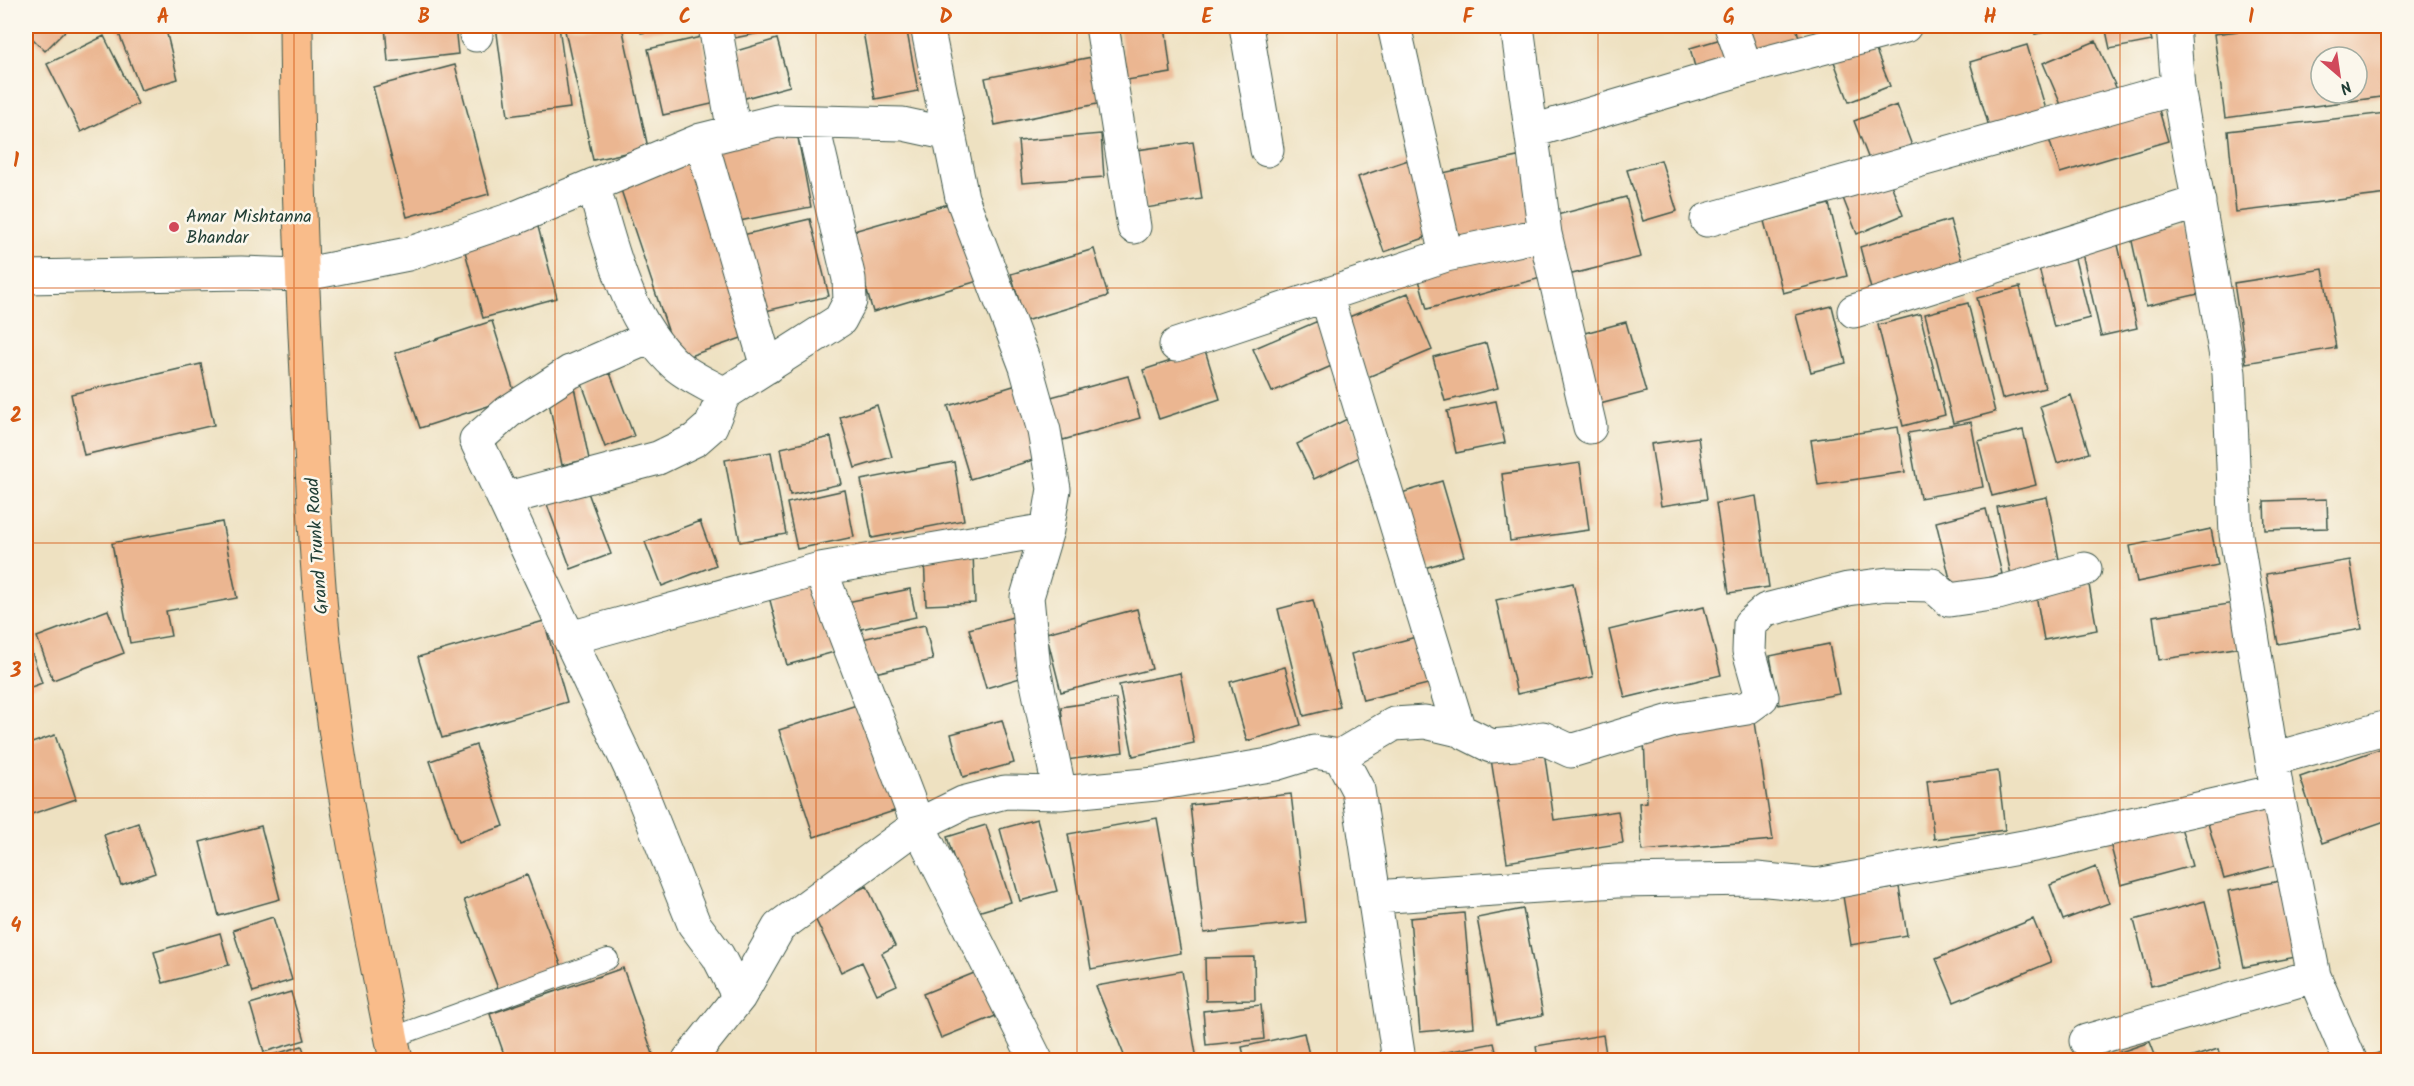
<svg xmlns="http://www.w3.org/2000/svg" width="2414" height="1086" font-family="Kalam,sans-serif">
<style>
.building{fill:#ebb691;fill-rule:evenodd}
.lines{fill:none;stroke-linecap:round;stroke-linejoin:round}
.lane-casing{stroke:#3e5649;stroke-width:22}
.street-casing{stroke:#3e5649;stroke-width:35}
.primary-casing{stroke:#3e5649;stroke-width:35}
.lane{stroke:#fff;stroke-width:20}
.street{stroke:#fff;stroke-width:33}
.primary{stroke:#f9bc8a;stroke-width:33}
.grid{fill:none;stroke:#d45610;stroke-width:1.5;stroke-opacity:0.55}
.poi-dot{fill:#d1495b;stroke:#fbf7ec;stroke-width:2}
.labels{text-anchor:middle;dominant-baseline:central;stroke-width:5;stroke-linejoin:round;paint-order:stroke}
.poi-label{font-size:18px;fill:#1f3d34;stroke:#fbf7ec;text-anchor:start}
.street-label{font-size:18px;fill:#1f3d34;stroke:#fbf7ec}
.neatline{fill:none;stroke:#d45610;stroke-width:2}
.grid-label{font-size:20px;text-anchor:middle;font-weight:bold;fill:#d45610}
</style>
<rect width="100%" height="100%" fill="#fbf7ec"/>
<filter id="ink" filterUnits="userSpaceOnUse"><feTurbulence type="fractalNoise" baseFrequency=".0167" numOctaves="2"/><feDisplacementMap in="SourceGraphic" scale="12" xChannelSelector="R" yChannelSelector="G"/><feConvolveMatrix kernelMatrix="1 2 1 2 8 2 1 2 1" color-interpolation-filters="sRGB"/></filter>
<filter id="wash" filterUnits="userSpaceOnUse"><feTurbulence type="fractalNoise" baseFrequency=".008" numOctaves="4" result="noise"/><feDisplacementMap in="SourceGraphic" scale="24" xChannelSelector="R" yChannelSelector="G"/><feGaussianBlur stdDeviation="1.35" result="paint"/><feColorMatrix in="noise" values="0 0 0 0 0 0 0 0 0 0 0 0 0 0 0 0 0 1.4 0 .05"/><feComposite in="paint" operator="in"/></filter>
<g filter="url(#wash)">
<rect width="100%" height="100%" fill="#eee1c1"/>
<g id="blocks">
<!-- building -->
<path class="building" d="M26,26H70L45,51L26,32Z
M116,26H165L178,79L141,90Z
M385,26H455L458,54L388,62Z
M496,26H559L570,108L508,116Z
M564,26H622L648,148L593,160Z
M640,26H676V27L641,33Z
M721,26H780V29L724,40Z
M862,26H906L918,91L875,99Z
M1119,26H1165L1171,73L1127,80Z
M1743,26H1796L1800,42L1751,56Z
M1813,26H1850L1816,36Z
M2033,26H2069V27L2035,34Z
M2105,26H2148L2152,41L2110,49Z
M2280,26H2388V96L2225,118L2214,34ZM2321,57H2357V93H2321Z
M104,36L138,104L81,132L47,64Z
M701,37L716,103L663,115L648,49Z
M1728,37L1735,60L1696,71L1690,48Z
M777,39L790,86L738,100L726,54Z
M2096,41L2118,92L2065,114L2043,63Z
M1873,43L1890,86L1849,102L1833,59Z
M2027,45L2047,113L1990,130L1970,62Z
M1092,57L1102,103L995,125L985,78Z
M455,65L489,194L407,217L373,87Z
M2157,103L2168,141L2060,173L2048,136Z
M1897,105L1915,154L1873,170L1854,121Z
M2386,113L2388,194L2236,212L2228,131Z
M796,127L811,207L729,223L714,144Z
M1101,134L1104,177L1022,183L1018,141Z
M1193,142L1202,199L1146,208L1137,150Z
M1522,156L1536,223L1452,241L1438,174Z
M1414,158L1439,233L1384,252L1358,177Z
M692,159L750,335L678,360L619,184Z
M1661,160L1677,211L1643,221L1627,170Z
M1887,174L1903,215L1857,234L1841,193Z
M1626,197L1641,257L1568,275L1553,216Z
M955,202L978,281L873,312L850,232Z
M1829,204L1847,276L1783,293L1764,221Z
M810,219L829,296L753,314L734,237Z
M2187,219L2203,293L2146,306L2130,232Z
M1950,220L1962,262L1871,289L1860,247Z
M537,223L557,298L483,318L463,244Z
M2116,236L2137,328L2101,336L2080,244Z
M1538,242L1548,276L1427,309L1418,276Z
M1094,249L1108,296L1025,321L1011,274Z
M2075,259L2090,318L2054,327L2039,268Z
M2323,269L2336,348L2246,363L2234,283Z
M2020,287L2045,388L2002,399L1977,298Z
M1408,293L1432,350L1368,377L1344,319Z
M1968,303L1995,412L1953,423L1925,314Z
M1832,306L1846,363L1811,372L1796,315Z
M1920,314L1945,415L1903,426L1878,325Z
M492,321L516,397L420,428L395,353Z
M1318,321L1336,364L1272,392L1253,349Z
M1626,322L1646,392L1596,405L1577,335Z
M1486,343L1498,388L1445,401L1433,357Z
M1205,350L1220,399L1159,419L1143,370Z
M201,364L214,425L84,455L71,394Z
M610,373L634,436L605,447L582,384Z
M1128,376L1140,418L1063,440L1051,397Z
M1020,384L1043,457L970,479L948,406Z
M574,387L589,459L562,465L547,393Z
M2071,395L2089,453L2057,463L2040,406Z
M1496,401L1505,443L1456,453L1447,411Z
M877,405L892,457L855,468L840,417Z
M1349,418L1366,454L1314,479L1297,444Z
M1971,422L1983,487L1920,498L1908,433Z
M1898,427L1905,472L1818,485L1811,440Z
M2023,430L2036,485L1992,496L1978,441Z
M831,437L841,484L790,495L781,448Z
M1698,437L1707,499L1661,506L1651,444Z
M771,452L786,534L740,542L725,460Z
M954,462L964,520L872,538L861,480Z
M1580,463L1589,530L1510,541L1502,474Z
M1442,481L1464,556L1421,569L1398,494Z
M586,487L611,554L571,569L546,502Z
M845,490L854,537L797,549L787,503Z
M1756,496L1769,587L1729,593L1716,503Z
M2047,497L2061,570L2012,580L1997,507Z
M2327,499L2328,528L2265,530L2264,501Z
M1986,509L2002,574L1952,587L1936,522Z
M700,521L716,565L662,586L645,542Z
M222,522L237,598L166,611L171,636L130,643L112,543Z
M2211,529L2218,565L2137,582L2130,546Z
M973,553L975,603L926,605L924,555Z
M2350,560L2362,629L2278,644L2266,574Z
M817,575L838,651L787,665L767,589Z
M1573,583L1593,677L1517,694L1496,600Z
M2089,585L2097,630L2044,640L2036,595Z
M910,589L916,617L847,632L842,603Z
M1313,600L1340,707L1304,716L1278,609Z
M2235,603L2241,647L2159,660L2153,616Z
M1704,607L1721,675L1625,698L1609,630Z
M1137,609L1152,669L1061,692L1046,633Z
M108,610L124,653L53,680L37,637Z
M1013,617L1030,675L986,688L969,629Z
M544,621L567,702L442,738L418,657Z
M925,625L933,660L870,674L862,639Z
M26,635L42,683L26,689Z
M1420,636L1432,683L1363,700L1351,654Z
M1829,644L1839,694L1779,705L1770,656Z
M1285,667L1301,725L1247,741L1230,682Z
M1180,673L1194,743L1133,756L1119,685Z
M1116,699L1123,752L1067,760L1061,707Z
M866,702L900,809L814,837L779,730Z
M1002,720L1014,763L963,777L951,734Z
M1755,722L1773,840L1642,851L1639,803L1647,802L1644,740Z
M55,735L76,799L26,816V745Z
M476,745L504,826L458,842L430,761Z
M2388,746V820L2322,843L2300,777Z
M1544,751L1554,820L1618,811L1623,843L1507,862L1491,759Z
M1998,771L2005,830L1934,839L1927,781Z
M1291,794L1306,922L1204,933L1190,805Z
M2265,804L2281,864L2224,879L2207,820Z
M1157,818L1181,953L1091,969L1068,834Z
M1037,819L1057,891L1020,901L1000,829Z
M2179,820L2192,866L2121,885L2109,839Z
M138,823L155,873L121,885L104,835Z
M986,825L1011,902L971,914L947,837Z
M261,826L280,899L219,916L200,842Z
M2096,867L2109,903L2063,920L2050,885Z
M527,875L562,967L499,991L464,900Z
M2280,881L2296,957L2244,967L2228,891Z
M867,886L895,946L882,953L897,985L877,994L862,962L841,972L812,912Z
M1899,887L1907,935L1851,945L1843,896Z
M2205,901L2222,968L2151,986L2134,920Z
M1523,909L1543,1015L1497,1024L1477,918Z
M1464,913L1474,1027L1420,1032L1410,918Z
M273,917L292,980L253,992L233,930Z
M2033,919L2051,962L1954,1002L1936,959Z
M220,933L229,965L163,983L154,952Z
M1254,957L1255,1000L1206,1001L1205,958Z
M623,968L654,1057L644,1060H506L490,1014Z
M979,971L998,1015L941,1038L923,994Z
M1182,971L1197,1060H1126L1096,986Z
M291,992L305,1040L264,1052L250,1004Z
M1261,1005L1264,1039L1206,1045L1203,1011Z
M1304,1033L1309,1055L1284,1060H1245L1242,1047Z
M1603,1035L1607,1060H1538L1536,1046Z
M2150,1042L2157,1060H2097Z
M1494,1043L1498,1060H1421L1420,1057Z
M302,1046L307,1060H270L269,1056Z
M2218,1049L2221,1060H2183Z
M2388,1050V1060H2370L2369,1056Z"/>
</g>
</g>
<g filter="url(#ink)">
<use href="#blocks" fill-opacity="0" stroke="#3e5649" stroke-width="1.5"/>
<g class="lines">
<!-- lane casing -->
<g class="lane-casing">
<path id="lane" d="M391,1038L608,959"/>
</g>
<!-- street casing -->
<g class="street-casing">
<path id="street" d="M476,26V35
M715,26L734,132
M927,26L949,134
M1102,26L1134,227
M1246,26L1267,150
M1394,26L1446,255
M1517,26L1545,234L1590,427
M1731,26L1746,68
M2173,26L2178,88L2229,373L2236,535L2277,791L2314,976L2350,1060
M1533,131L1746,68L1905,26
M701,140L767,367
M593,185C612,249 626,320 677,366C690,377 709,385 724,394
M1707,220L2178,88
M26,277L241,273L301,275L408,254L515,218L701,140L777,121L903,124L949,134L962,198L1026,367L1044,431L1054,489L1047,530L1027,597L1034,669L1060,793
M1326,295L1459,730
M1854,311L2199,202
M650,337L570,372L508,412L476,440L638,784L694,924L718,956L739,997
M1176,345L1446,255L1545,234
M504,499L658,458L695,440L711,426L724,394L840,320L850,301L849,279L812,122
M820,569L918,825L1036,1060
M570,638L820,569L1047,530
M1340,756L1394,724L1425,722L1459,730L1491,746L1515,744L1543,738L1571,751L1674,720L1747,708L1762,697L1749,651L1750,624L1766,610L1848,589L1888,584L1932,585L1949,600L1998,593L2085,569
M2272,759L2388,727
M1374,897L1617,881L1757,879L1817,885L2056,841L2277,791
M2086,1041L2314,976
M689,1060L739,997L779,927L918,825L963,803L1005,792L1060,793L1156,784L1275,764L1314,752L1340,756L1358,790L1399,1060"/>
</g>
<!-- primary casing -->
<g class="primary-casing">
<path id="primary" d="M296,26C297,167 303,308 311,449C315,522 318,596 327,669C343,800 370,931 396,1060"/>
</g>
<!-- lane -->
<use href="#lane" class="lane"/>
<!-- street -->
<use href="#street" class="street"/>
<!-- primary -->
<use href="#primary" class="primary"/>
</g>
</g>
<!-- grid -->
<path class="grid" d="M294,26V1060M555,26V1060M816,26V1060M1077,26V1060M1337,26V1060M1598,26V1060M1859,26V1060M2120,26V1060M26,288H2388M26,543H2388M26,798H2388"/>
<!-- markers -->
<circle class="poi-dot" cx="174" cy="227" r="6"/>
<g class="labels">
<!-- poi labels -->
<g class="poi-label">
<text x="186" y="217">Amar Mishtanna<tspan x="186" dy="21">Bhandar</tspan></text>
</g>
<!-- street labels -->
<g class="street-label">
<text transform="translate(318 546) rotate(-94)">Grand Trunk Road</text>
</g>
</g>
<!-- margin -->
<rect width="2414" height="1086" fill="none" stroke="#fbf7ec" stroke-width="66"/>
<!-- north arrow -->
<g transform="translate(2339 75) rotate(151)"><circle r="28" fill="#fbf7ec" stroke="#a3ada2" stroke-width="1.5"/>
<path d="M0-4.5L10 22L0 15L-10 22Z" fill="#d1495b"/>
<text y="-9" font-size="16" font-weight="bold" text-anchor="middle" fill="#1f3d34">N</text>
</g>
<rect x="33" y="33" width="2348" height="1020" class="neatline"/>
<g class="grid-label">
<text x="163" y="23">A</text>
<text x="424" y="23">B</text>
<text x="685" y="23">C</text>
<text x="946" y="23">D</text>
<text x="1207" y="23">E</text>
<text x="1468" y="23">F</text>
<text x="1729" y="23">G</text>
<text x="1990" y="23">H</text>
<text x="2251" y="23">I</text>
<text x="16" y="167">1</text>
<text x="16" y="422">2</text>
<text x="16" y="677">3</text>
<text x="16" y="932">4</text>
</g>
</svg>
